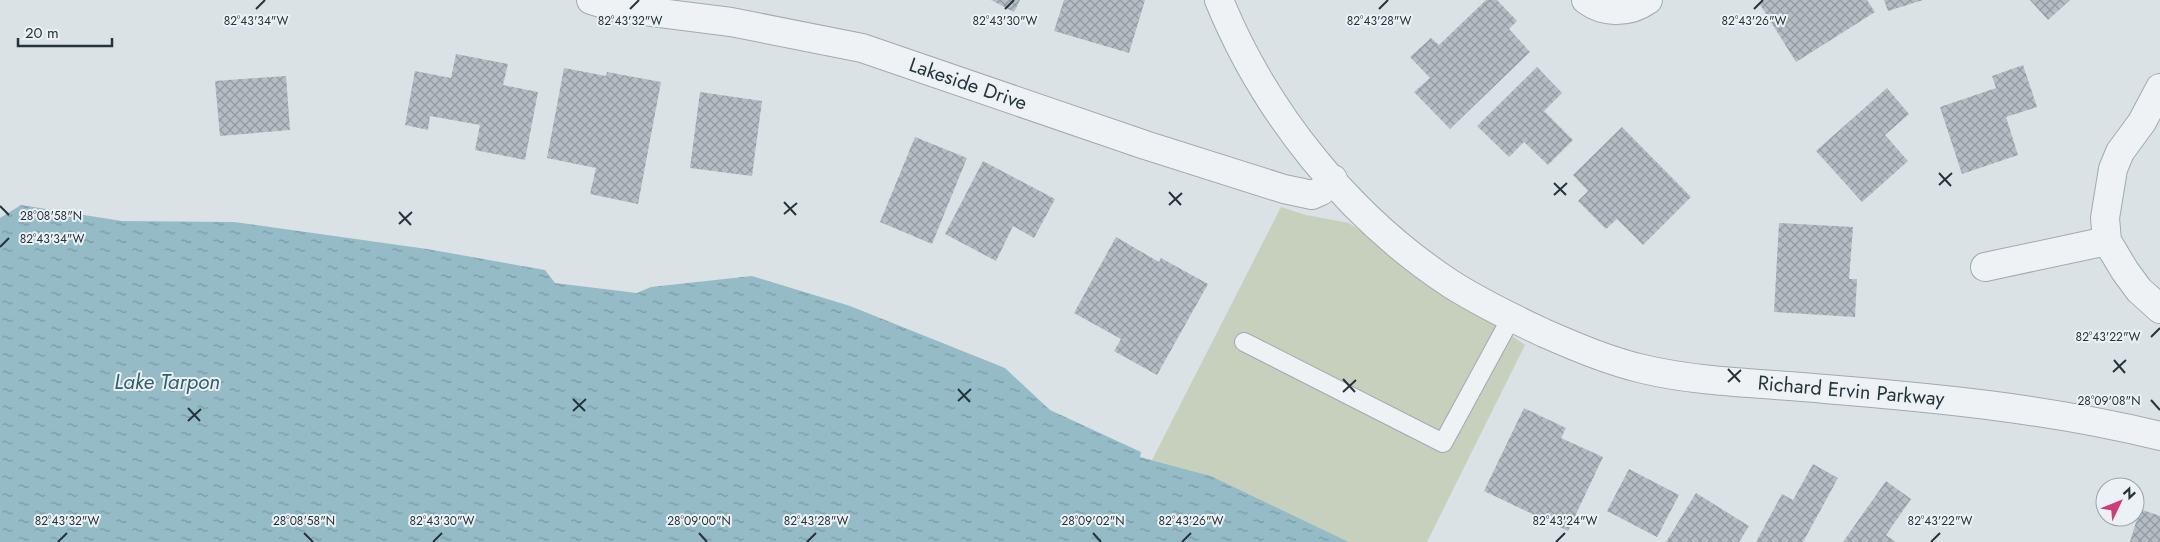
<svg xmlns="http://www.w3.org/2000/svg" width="2160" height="542" font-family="Jost,sans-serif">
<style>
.green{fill:#c7d0bc}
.water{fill:url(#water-ripples)}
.building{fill:url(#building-cross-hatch)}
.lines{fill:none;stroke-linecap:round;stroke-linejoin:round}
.service-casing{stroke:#a1aab0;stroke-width:20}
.minor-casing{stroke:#a1aab0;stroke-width:30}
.service{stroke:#eef2f4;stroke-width:18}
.minor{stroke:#eef2f4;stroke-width:28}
.ticks{fill:none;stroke:#25343c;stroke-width:2}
.labels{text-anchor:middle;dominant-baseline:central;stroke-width:4;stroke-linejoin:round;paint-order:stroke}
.street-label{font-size:20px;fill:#25343c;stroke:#ebf1f4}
.water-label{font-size:21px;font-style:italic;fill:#305e70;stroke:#ebf1f4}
.ticks-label{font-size:12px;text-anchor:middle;fill:#25343c;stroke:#ebf1f4;stroke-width:4;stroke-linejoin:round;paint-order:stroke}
</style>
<defs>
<pattern id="water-ripples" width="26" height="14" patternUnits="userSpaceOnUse" patternTransform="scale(1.25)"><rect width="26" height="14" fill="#95bbc7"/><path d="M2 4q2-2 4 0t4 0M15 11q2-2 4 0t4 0" fill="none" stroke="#7999a3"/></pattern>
<pattern id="building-cross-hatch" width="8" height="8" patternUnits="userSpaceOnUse" patternTransform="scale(1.25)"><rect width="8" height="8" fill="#b3bdc3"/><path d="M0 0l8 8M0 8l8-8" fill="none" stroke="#919aa0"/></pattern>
</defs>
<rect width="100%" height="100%" fill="#dbe2e6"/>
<!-- green -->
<path class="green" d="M1281,207L1306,215L1349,223L1525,345L1427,542H1349L1211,476L1152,460Z"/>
<!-- water -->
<path class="water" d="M21,205L122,221L234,222L427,249L545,270L555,283L637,293L651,287L752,276L850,306L1005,368L1050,410L1141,452L1140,457L1211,476L1349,542H0V218Z"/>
<!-- building -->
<path class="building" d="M991,0H1020L1014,12Z
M1064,0H1145L1129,53L1054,31Z
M1486,0H1497L1517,21L1509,29L1530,52L1450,129L1414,92L1430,78L1410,57L1431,38L1439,45Z
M1764,0H1867L1875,12L1796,62L1759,3Z
M1884,0H1923L1888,11Z
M2030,0H2070L2048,20Z
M456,54L508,64L503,85L538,92L525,160L475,150L480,125L430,116L428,130L405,125L415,71L451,78Z
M2023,65L2037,107L2006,117L2018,155L1962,174L1940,107L1996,88L1992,76Z
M1537,67L1562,93L1544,111L1573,140L1548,165L1524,142L1509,157L1477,126Z
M564,68L606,76L607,72L661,82L638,204L590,194L596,168L547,158Z
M286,76L290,130L220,136L215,81Z
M1887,88L1909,114L1885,135L1908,161L1862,202L1816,151Z
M700,92L762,101L752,176L690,168Z
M1622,127L1691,197L1643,245L1617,219L1606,229L1578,201L1588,191L1573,175Z
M915,137L967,158L932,244L880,222Z
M983,161L1055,199L1034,238L1013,226L996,261L945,234Z
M1779,223L1853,227L1849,279H1857L1855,317L1774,312Z
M1116,237L1159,262L1161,258L1208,284L1157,375L1114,351L1121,339L1074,313Z
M1524,408L1566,428L1561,438L1603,457L1568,531L1484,491Z
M1813,464L1838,478L1803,542H1756L1782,494L1793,500Z
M1629,469L1679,495L1657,537L1607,511Z
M1886,481L1911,499L1886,535L1896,542H1843Z
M1696,493L1749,526L1739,542H1666Z
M2140,509L2160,516V542H2130Z"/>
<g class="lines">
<!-- service casing -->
<g class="service-casing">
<path id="service" d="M1244,342L1443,443L1511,318"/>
</g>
<!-- minor casing -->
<g class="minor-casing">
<path id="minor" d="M591,0L613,7L731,22L862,48L1145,145L1284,189L1312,195L1321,191L1333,179
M1219,0C1265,113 1349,217 1451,284C1481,303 1512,318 1544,333C1576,347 1609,361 1643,369C1702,383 1765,383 1825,389C1937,398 2050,409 2160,436
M1586,0C1605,14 1629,13 1648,0
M2160,88L2142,122L2120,152L2113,169L2105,218L2107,241L2125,271L2139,290L2160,309
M1985,267L2107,241"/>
</g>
<!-- service -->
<use href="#service" class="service"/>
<!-- minor -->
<use href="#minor" class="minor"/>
</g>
<!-- ticks -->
<path class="ticks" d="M256,9L265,0M630,9L639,0M1005,9L1014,0M1379,9L1388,0M1754,9L1763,0M1939,173L1951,186M1554,183L1566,195M1939,185L1952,173M1169,192L1181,205M1554,195L1567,183M784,202L796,215M1169,205L1182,193M0,206L9,215M399,212L411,225M784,214L797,203M399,224L412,212M0,247L9,238M2151,337L2160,328M2114,360L2125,373M1728,369L1740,382M2113,372L2126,360M1343,379L1355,392M1728,382L1741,370M958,389L970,402M1343,392L1356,380M573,399L585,411M2151,400L2160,410M958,401L971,389M188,408L200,421M573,411L586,399M188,421L201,409M304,533L313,542M699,533L707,542M1093,533L1101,542M58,542L67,533M433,542L442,533M807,542L816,533M1182,542L1191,533M1556,542L1565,533M1931,542L1940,533"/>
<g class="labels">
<!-- street labels -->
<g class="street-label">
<text transform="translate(968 84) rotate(19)">Lakeside Drive</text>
<text transform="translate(1851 391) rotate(5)">Richard Ervin Parkway</text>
</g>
<!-- water labels -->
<g class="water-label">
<text x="167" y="382">Lake Tarpon</text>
</g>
</g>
<g class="ticks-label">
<text x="256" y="25">82°43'34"W</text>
<text x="630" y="25">82°43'32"W</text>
<text x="1005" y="25">82°43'30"W</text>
<text x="1379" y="25">82°43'28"W</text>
<text x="1754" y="25">82°43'26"W</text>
<text x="51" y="220">28°08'58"N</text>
<text x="52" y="243">82°43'34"W</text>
<text x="2108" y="341">82°43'22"W</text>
<text x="2109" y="405">28°09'08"N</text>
<text x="304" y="525">28°08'58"N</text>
<text x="699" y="525">28°09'00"N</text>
<text x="1093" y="525">28°09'02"N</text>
<text x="67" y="525">82°43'32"W</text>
<text x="442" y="525">82°43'30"W</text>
<text x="816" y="525">82°43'28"W</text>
<text x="1191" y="525">82°43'26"W</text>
<text x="1565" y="525">82°43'24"W</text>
<text x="1940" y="525">82°43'22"W</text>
</g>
<!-- north arrow -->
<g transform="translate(2120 502) rotate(47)"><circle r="24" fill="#ebf1f4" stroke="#9ca5aa"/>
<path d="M0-4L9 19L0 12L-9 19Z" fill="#ce3d7a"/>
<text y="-8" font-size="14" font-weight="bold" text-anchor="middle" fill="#25343c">N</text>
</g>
<!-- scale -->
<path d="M18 38v8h94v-8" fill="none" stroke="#25343c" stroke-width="2.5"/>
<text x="25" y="38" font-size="15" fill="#25343c" stroke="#ebf1f4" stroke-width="4" paint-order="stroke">20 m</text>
</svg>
